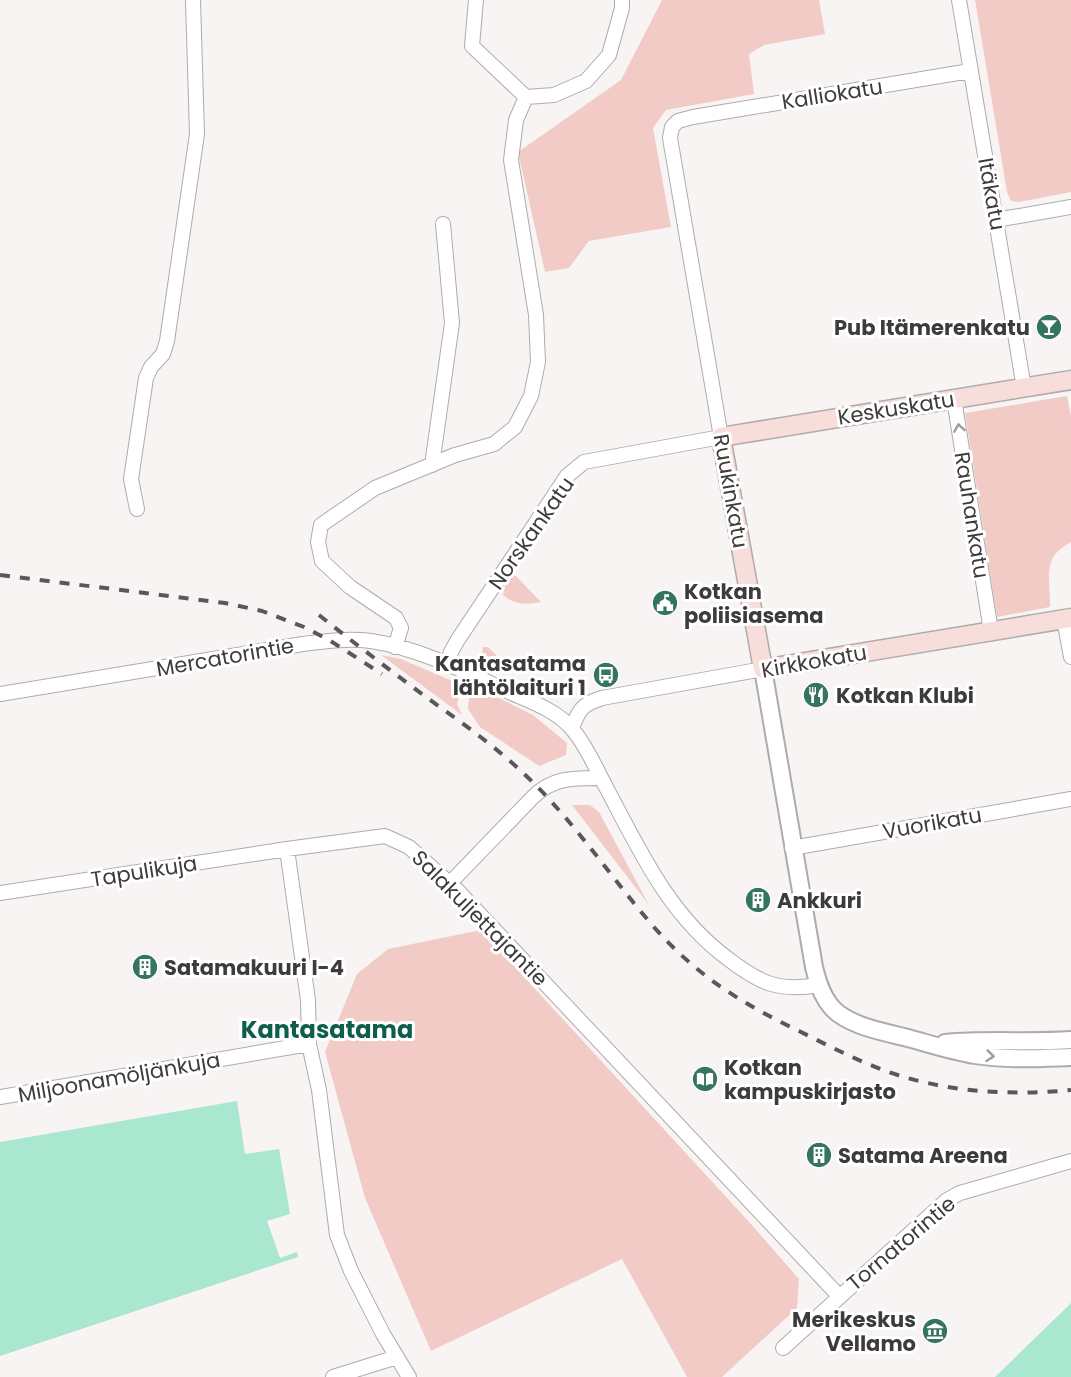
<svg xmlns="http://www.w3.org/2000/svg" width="1071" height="1377" font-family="Poppins,sans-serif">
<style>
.green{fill:#f3cbc6}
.water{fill:#a9e7d1}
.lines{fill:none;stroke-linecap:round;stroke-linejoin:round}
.minor-casing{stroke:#afabab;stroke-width:16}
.tertiary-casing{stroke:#afabab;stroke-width:20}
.secondary-casing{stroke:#afabab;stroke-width:21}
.minor{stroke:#fff;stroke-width:14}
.tertiary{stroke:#fff;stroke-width:16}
.secondary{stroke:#f8deda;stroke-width:18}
.rail{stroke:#595757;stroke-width:4;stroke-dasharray:10 10;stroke-linecap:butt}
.oneway{stroke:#9e9d9d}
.labels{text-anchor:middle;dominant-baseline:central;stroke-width:6;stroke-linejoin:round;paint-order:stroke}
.street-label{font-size:21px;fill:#3d3b3b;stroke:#fff}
.poi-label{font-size:21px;font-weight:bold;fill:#3d3b3b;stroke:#fff;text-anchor:start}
.quarter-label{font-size:24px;font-weight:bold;fill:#0d5e4a;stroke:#fff}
</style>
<rect width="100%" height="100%" fill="#f8f4f4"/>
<!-- green -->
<path class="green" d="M662,0H819L825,34L764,45L749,54L754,94L666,110L653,128L671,227L589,241L569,268L545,272L518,152L621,80Z
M975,0H1071V192L1019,202L1011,201L1007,192Z
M1067,396L1071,417V542C1040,558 1051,580 1050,607L997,617L965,413Z
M512,572L541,602C526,605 514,605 503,595L505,585Z
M483,647H488L504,663L502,666L485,664L481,662Z
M381,655L401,659L462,685L457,704L462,715Z
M470,688L491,694L533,715L567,743L566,755L539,766L480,727L468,709Z
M572,805H590L599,812L649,905Z
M481,930L750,1223L799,1279L797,1308L722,1377H687L622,1259L431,1351L365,1198L325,1052L357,974L388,949Z"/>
<!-- water -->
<path class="water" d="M237,1101L245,1154L279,1149L290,1214L267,1221L280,1258L297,1252L298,1257L0,1356V1142Z
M1071,1303V1377H995L1065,1309Z"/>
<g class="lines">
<!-- minor casing -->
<g class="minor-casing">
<path id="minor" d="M959,0L1024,388
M526,97L554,95L586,81L609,55L622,8V0
M996,220L1071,207
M954,399L991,631
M432,465L452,323L443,224
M137,509L131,479L146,378L151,367L163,354L167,341L197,134L193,0
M1064,619L1071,657
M395,647L401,628L396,618L350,587L322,561L318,542L321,525L375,488L455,455L494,444L515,427L531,396L538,362L536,315L511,160L516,120L526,97L472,46L476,0
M447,664L451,652L457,641L567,476L584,462L721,437L670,138L672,127L678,121L693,117L970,71
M0,694L303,644C326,641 348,638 371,641C418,648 464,671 507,691C529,701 557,710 573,730C588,748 596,769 607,789C640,851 669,915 727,958C759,983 778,992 819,985
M572,728C579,709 583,704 602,698L763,669
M792,848L1071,799
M450,883L533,797C553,777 574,778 601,778
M0,893L287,849
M0,1097L309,1044
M783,1348L947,1200L960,1193L1071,1161
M333,1377L397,1357
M409,1377L383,1334L351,1271L337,1235L319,1090L309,1044L308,1000L287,849L385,836L409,847L458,891L839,1296"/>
</g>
<!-- tertiary casing -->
<g class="tertiary-casing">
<path id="tertiary" d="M763,669L814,967C818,984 824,1003 839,1014C857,1027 883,1032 904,1037C927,1043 951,1051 975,1055C1006,1060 1039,1058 1071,1057
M945,1043C987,1039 1029,1043 1071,1040"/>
</g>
<!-- secondary casing -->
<g class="secondary-casing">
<path id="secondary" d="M1071,380L721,437L763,669L1071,618"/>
</g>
<!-- minor -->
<use href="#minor" class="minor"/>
<!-- tertiary -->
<use href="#tertiary" class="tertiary"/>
<!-- secondary -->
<use href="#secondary" class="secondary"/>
<!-- rail -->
<path class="rail" d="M0,575L225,603L262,611L304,627L329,640L382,674
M319,615C354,643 390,670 426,697C458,720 492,744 521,771C572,818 609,875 653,926C697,976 741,1003 799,1031C827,1045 854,1059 883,1070C942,1092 1009,1096 1071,1090"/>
</g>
<!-- one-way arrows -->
<defs><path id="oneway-chevron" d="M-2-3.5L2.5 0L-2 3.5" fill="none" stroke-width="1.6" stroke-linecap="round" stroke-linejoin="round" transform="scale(1.5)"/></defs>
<g class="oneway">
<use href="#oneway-chevron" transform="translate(959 428) rotate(-99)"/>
<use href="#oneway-chevron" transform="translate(990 1056) rotate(6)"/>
</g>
<!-- icons -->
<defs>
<g id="bar-disc" transform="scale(1.35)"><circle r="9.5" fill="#357461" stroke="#fff"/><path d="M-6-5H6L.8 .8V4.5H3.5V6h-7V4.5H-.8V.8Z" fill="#fff"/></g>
<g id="civic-disc" transform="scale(1.35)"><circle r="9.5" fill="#357461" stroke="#fff"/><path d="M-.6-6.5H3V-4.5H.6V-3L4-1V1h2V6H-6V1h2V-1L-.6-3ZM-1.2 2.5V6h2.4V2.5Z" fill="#fff"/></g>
<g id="bus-disc" transform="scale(1.35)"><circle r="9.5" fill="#357461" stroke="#fff"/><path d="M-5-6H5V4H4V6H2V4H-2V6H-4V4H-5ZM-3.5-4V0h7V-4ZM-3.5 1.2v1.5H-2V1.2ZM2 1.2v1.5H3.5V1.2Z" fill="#fff"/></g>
<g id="restaurant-disc" transform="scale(1.35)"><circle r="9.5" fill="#357461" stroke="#fff"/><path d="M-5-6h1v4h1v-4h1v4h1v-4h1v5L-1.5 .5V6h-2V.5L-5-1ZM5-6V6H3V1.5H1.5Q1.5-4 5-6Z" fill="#fff"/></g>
<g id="building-disc" transform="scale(1.35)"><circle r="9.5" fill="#357461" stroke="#fff"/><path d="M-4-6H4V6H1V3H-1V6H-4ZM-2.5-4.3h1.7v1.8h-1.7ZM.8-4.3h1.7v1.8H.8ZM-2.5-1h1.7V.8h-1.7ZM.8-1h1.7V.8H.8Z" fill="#fff"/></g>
<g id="library-disc" transform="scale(1.35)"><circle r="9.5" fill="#357461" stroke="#fff"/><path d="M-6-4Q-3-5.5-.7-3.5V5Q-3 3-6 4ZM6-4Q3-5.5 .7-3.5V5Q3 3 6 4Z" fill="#fff"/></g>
<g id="museum-disc" transform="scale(1.35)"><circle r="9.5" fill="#357461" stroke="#fff"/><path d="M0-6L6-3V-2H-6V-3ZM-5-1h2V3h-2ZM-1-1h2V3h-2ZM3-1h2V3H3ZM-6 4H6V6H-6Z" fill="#fff"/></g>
</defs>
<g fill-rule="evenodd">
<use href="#bar-disc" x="1049" y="327"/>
<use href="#civic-disc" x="665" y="603"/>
<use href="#bus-disc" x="606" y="675"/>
<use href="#restaurant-disc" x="816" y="695"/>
<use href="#building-disc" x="758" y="900"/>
<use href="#building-disc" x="145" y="967"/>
<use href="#library-disc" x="705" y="1079"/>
<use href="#building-disc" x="819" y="1155"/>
<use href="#museum-disc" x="935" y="1331"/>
</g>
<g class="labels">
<!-- street labels -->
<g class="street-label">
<text transform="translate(832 94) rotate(-9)">Kalliokatu</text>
<text transform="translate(992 194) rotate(80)">Itäkatu</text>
<text transform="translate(896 408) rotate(-9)">Keskuskatu</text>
<text transform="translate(731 491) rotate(80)">Ruukinkatu</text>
<text transform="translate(972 515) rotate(81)">Rauhankatu</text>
<text transform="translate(531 533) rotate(-55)">Norskankatu</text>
<text transform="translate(225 657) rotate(-10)">Mercatorintie</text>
<text transform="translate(814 661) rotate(-10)">Kirkkokatu</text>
<text transform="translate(932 823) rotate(-10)">Vuorikatu</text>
<text transform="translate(144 871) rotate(-9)">Tapulikuja</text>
<text transform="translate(480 918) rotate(45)">Salakuljettajantie</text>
<text transform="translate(119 1077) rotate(-10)">Miljoonamöljänkuja</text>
<text transform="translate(901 1243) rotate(-40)">Tornatorintie</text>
</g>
<!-- poi labels -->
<g class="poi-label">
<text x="1030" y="327" text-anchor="end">Pub Itämerenkatu</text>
<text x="684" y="591">Kotkan<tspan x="684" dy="24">poliisiasema</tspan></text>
<text x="586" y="663" text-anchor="end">Kantasatama<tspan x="586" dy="24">lähtölaituri 1</tspan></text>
<text x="836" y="695">Kotkan Klubi</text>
<text x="777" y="900">Ankkuri</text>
<text x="164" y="967">Satamakuuri I-4</text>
<text x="724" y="1067">Kotkan<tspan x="724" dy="24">kampuskirjasto</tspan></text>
<text x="838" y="1155">Satama Areena</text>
<text x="916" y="1319" text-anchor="end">Merikeskus<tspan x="916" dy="24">Vellamo</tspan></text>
</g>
<!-- quarter labels -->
<g class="quarter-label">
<text x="327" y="1029">Kantasatama</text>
</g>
</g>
</svg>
